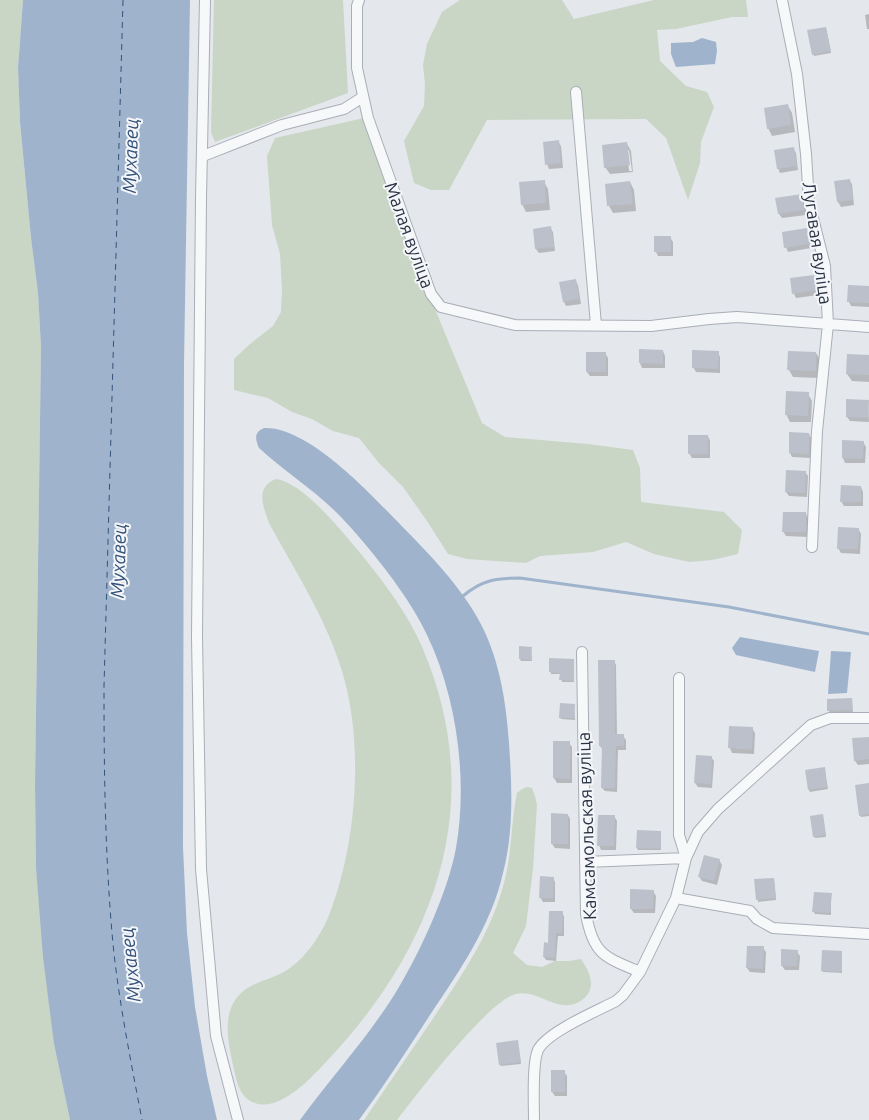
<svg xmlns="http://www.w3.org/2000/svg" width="869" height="1120" font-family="Ubuntu,sans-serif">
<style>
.green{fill:#c9d6c5}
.water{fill:#9fb4cc}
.shadow{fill:#0003;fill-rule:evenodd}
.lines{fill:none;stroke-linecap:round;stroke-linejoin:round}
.stream{stroke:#9fb4cc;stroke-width:3}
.ferry{stroke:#34527a;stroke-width:1;stroke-dasharray:6 5;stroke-linecap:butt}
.building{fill:#bbc0ca}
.minor-casing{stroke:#a9aeb7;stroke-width:12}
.minor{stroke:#f7f8fa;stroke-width:10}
.labels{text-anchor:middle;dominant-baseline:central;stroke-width:4;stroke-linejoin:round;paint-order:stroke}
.street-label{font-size:18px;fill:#2b3445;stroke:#f4f6f9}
.water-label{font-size:19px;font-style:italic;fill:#34527a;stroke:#f4f6f9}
</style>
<rect width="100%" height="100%" fill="#e4e7ec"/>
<!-- green -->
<path class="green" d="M0,0H23L18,68L20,122L31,238L38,293L41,347L35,785L36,868L54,1044L70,1120H0Z
M214,0H343L348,93L215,142L211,132Z
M460,0H562L574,19L654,0H746L748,17H732L676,29L657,30L660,61L686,86L707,92L714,107L701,142L700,163L688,200L666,138L646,119L487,120L449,190H431L414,183L404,141L424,106L425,84L423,65L427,44L442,12Z
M364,118L416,263L482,423L505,437L588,444L633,450L640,468L641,502L724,512L742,530L738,554L712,560L689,562L654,554L626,542L593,552L540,556L526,563L467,559L448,554L427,521L403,487L379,463L359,438L333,431L312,419L292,412L268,398L234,390V359L250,344L273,326L281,312L282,290L280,254L272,225L267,156L275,138Z
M276,479C303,483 338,527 356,548C381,578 408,613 423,649C488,803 436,946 326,1062C311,1078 280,1112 255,1103C240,1098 237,1083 234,1069C227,1040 219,1003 251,986C264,979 278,977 290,968C309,954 323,932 331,910C357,840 364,743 342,671C326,618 295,571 269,523C263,506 255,487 276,479Z
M527,787L532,788L535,796L537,805L533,869L526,926L513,953L527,965L542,967L555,961H569L581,959C591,973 598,991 579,1002C557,1014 538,989 516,994C489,1000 417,1094 397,1120H364C386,1088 408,1055 430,1023C460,978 492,933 505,879C512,851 511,822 517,793L522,789Z"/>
<!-- water -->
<path class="water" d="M23,0H190L184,364L183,847L187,933L195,1007L207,1076L217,1120H70L54,1044L43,957L36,868L35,785L41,347L38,293L31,238L20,122L18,68Z
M702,38L716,42L717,51L715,64L676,67L671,54V43L693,42Z
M264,428C306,426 366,489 393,517C423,548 456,580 477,617C499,655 506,700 509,743C512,787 514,830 503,873C491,926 460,970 430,1015C407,1050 384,1086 359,1120H300C333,1075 371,1034 399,987C422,948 448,891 456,848C468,780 457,697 427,635C409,596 370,548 341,517C316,491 285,472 259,448C255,439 254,432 264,428Z
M740,637L819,651L815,672L736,655L732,648Z
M831,651L851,652L847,693L828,694Z"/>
<!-- shadow -->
<path class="shadow" d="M869,14V29H867L865,15Z
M826,28L831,53L814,56L813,54Z
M788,106L792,113L795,132L772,136L768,128Z
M558,141L561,146L563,168L549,169L547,164Z
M627,144L631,151L633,172L610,174L605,167ZM627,150H629L632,171H629Z
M793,148L796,153L798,170L780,173L778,168Z
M849,180L852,184L854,205L841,207L838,202L836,182Z
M544,182L548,189L550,210L526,212L522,204Z
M630,182L634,190L636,211L613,213L609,206Z
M801,196L804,200L806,215L782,218L779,214L777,199Z
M550,228L553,232L555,251L539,253L536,249L534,230Z
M806,230L809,234L811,248L788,252L786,247Z
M670,237L673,242V256H658L656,252Z
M813,276L816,280L818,295L796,298L794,294Z
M575,280L578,285L581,304L566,306L564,302L560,283Z
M869,287V307L851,306L849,302Z
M663,351L665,356V368H642L640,363Z
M718,352L720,357V373L696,372L693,367Z
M605,353L608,358V376H590L587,372Z
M816,353L820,360L819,378L793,377L789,370Z
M869,356V382L852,381L847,374Z
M808,394L812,401L811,422H790L786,414Z
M868,401L869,422L850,421L847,417Z
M809,434L811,438V458L792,457L790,453Z
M708,436L710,441V458H692L689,453Z
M863,442L866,447L865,463H845L843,458Z
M805,472L808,476L807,497L789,496L786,492Z
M861,487L863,492V506H844L841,501Z
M806,514L808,518V537L786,536L783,531Z
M859,530L861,534L860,554L841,553L838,548Z
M531,648L532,661H521L520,659Z
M550,660H573L574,682H562L561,674H551Z
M614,661L616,665L617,736H623L626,740V750H618L617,792L605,791L602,788L603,750L600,746Z
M851,700L853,712L830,713L829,711Z
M574,705L575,720L561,719L560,717Z
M752,728L755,733L754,754L732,753L730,748Z
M869,740V764L858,765L855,761Z
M554,743H569L572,747V783H557L554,778Z
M711,757L714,761L712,788L698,787L695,783Z
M825,770L828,789L810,792L809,790Z
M869,785V816L861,817L860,815Z
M568,815L570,819V849L555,848L552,844Z
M614,816L617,821L616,850H601L599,845Z
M823,817L826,837L815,838L814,836Z
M661,832V850H638L637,848Z
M719,860L722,865L717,885L702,881L699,876Z
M553,878L555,882V902H543L540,897Z
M774,879L776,900L758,902L755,881Z
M653,891L656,896L655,913H634L631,909Z
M831,894V915L815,914L814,912Z
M562,913L564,916V936H558L556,961L546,960L544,957Z
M763,948L766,952L765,973L750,972L747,968Z
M797,952L800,956L799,970H785L782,966Z
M842,952V973L823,972L822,971Z
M517,1041L521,1064L501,1066L500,1065Z
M564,1072L567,1076V1096H555L552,1092Z"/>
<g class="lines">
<!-- stream -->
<path class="stream" d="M463,596C482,580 496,578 520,578L729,607L869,634"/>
<!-- ferry -->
<path class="ferry" d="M123,0L104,686C104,772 105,858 113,944C119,1003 131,1062 142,1120"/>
</g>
<!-- building -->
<path class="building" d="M826,27L831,51L812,55L807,30Z
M788,104L791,125L767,129L764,108Z
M559,140L561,163L545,165L543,142Z
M627,142L630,165L604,168L602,145Z
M794,147L797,166L777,169L774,150Z
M850,179L853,200L837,202L834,181Z
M545,180L546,203L521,205L519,182Z
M630,181L633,204L607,206L605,184Z
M802,194L804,210L778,214L775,198Z
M551,226L554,247L535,249L533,229Z
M807,228L809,244L784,248L782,232Z
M654,236H671V252H654Z
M814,275L816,290L792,294L790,278Z
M576,279L579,299L563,302L559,282Z
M848,285L869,286V303L847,302Z
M639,349L663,350V364L639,363Z
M692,350L719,351L718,369L692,368Z
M788,351L816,352V371L787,370Z
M586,352H606V372H586Z
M847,354L869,355V375L846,374Z
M786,391L809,392L808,416L785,415Z
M846,399L869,400L868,418L846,417Z
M789,432L809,433V454L789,453Z
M688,435H708V454H688Z
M842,440L864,441L863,459L842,458Z
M786,470L806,471L805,493L785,492Z
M841,485L861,486V502H840Z
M783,512H806V532H782Z
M838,527L859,528L858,549H837Z
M519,646L532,647L531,660L519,659Z
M549,658L574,659V681L559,680L560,673L549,672Z
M598,660H615V734H624V746H616L615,788H601L602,746H599Z
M852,698L853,710L827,711V699Z
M560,703L575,704L574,718H559Z
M729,726L753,727L752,750L728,748Z
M869,737V759L854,761L852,738Z
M553,741H570V779L553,778Z
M696,755L712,756L711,784L694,783Z
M825,767L827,787L808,790L805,770Z
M869,783V814L859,816L855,785Z
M551,813L568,814V844H551Z
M823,814L826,835L813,837L810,816Z
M598,815H615L614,846H597Z
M637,830L661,831V849L636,848Z
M704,855L720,859L714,881L698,877Z
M540,876L554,877L553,898H539Z
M774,878L776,898L756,900L754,879Z
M630,889L654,890L653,909H630Z
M814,892L832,893L830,913L812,912Z
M549,911H563L562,933H556L555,958L543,957L544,942L548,943Z
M747,946H764L763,969L746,968Z
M781,949L798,950L797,966H781Z
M822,950L842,951V972L821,971Z
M518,1040L521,1062L499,1065L496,1043Z
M551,1070H565V1092H551Z"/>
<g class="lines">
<!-- minor casing -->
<g class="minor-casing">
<path id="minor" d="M205,0L201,198L197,637L201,869L216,1036L238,1120
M359,0L357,6V68L368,118L431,294L441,307L515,325L651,326L709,319L737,317L869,327
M782,0L797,74L806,154L809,202L825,266L828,324L817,431L812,547
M576,92L596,325
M203,156L282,125L344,109L363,97
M582,652L586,914C593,954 604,957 640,972
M585,862L686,858L679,835V678
M676,898L750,911L757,919L773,928L869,934
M534,1120C534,1104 532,1063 538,1050C547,1032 597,1011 616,1001L623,995L640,972L676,898L686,858L698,832L718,809L811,725L830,718H869"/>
</g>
<!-- minor -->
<use href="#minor" class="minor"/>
</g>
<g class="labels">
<!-- street labels -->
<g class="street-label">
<text transform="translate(410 235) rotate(70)">Малая вуліца</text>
<text transform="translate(818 243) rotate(82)">Лугавая вуліца</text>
<text transform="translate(586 826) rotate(-92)">Камсамольская вуліца</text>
</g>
<!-- water labels -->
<g class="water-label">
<text transform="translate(130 156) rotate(-88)">Мухавец</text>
<text transform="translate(118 561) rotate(-88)">Мухавец</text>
<text transform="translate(130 965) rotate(-96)">Мухавец</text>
</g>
</g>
</svg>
